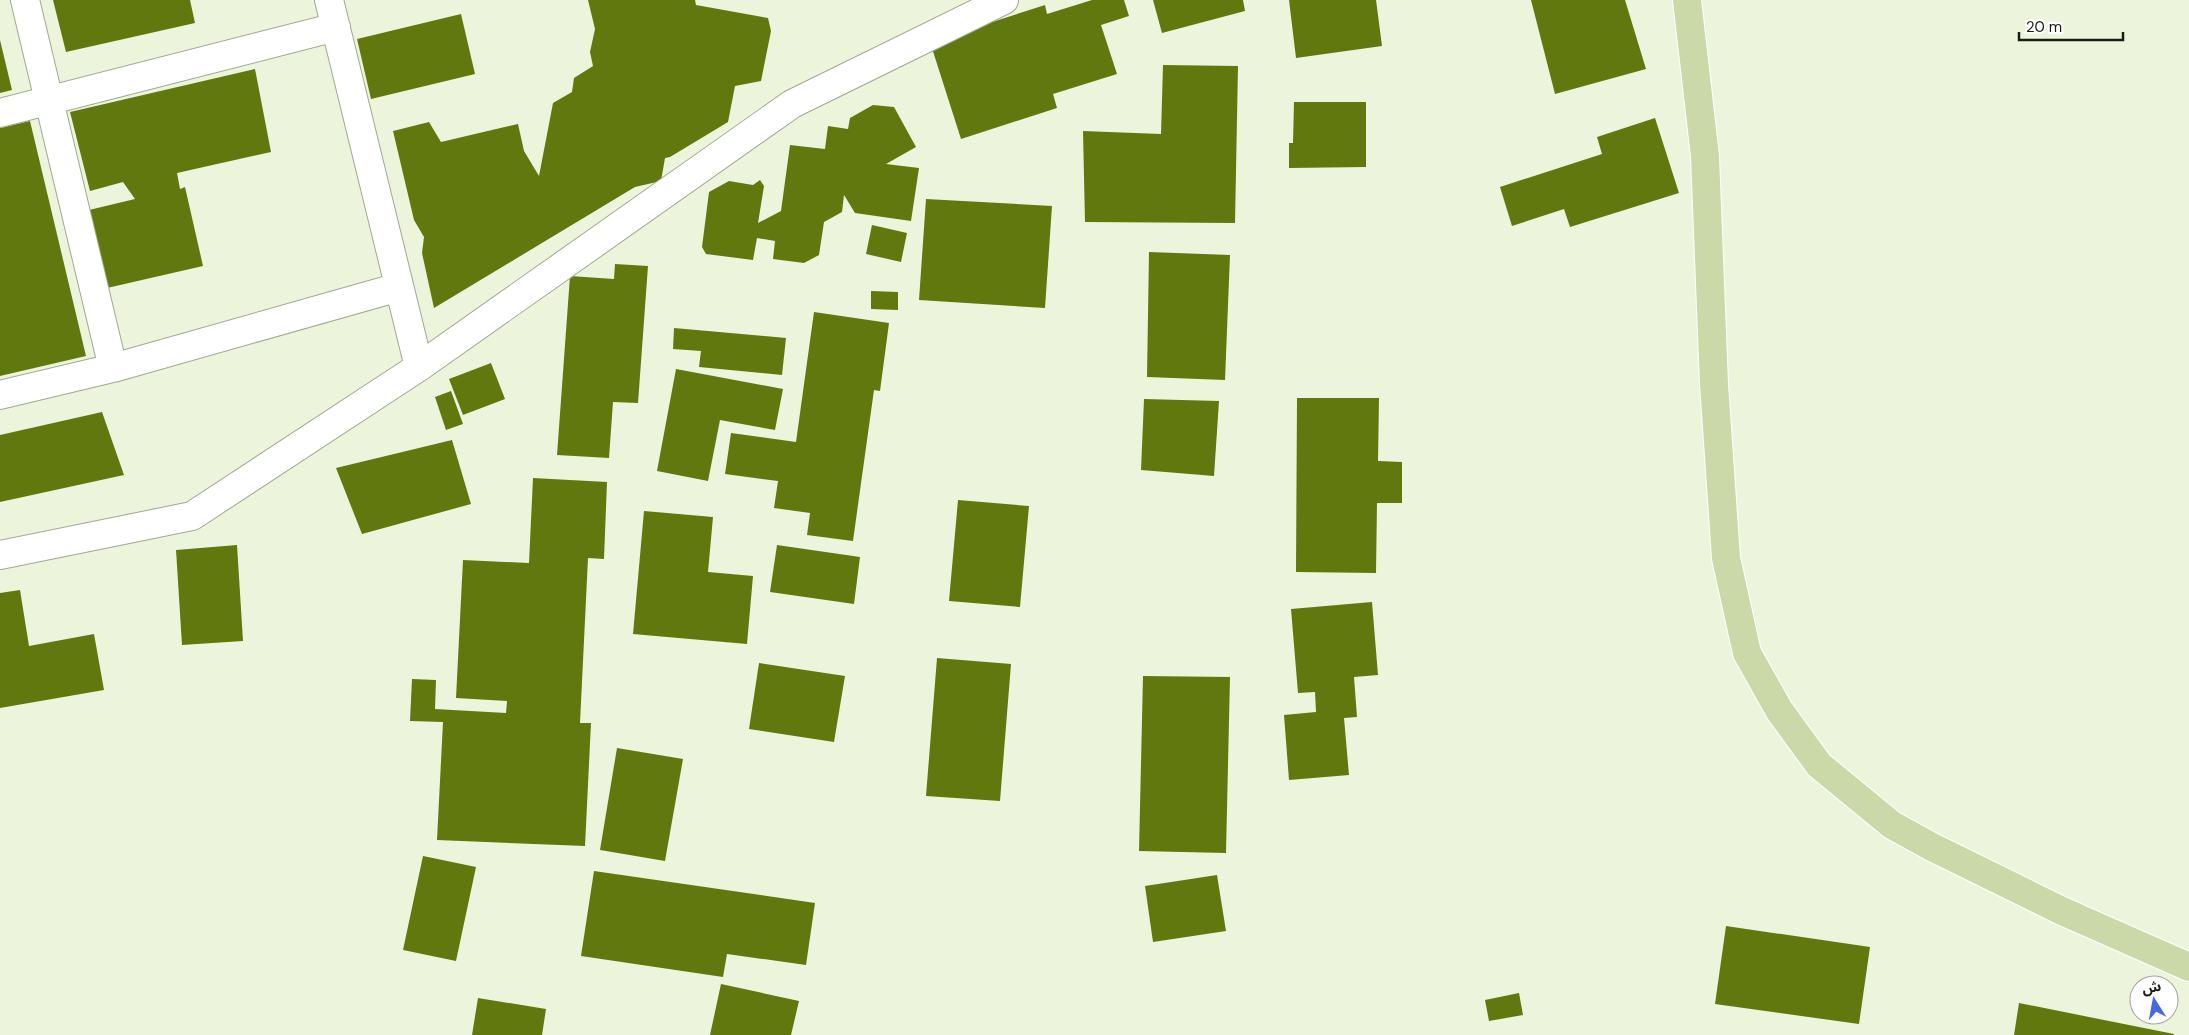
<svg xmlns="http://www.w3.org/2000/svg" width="2189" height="1035" font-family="'DM Sans','Noto Sans Arabic',sans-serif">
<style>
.building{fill:#61780f}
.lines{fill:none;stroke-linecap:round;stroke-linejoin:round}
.street-casing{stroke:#a0a891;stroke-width:30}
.primary-casing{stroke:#fff;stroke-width:30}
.street{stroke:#fff;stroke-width:28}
.primary{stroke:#cbd9a9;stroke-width:28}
</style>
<rect width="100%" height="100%" fill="#ecf5dc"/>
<!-- building -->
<path class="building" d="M53,0H190L195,23L66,52Z
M588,0H695L696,5L768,18L771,31L761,81L735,86L728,122L670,157L665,158L661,181L635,187L434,308L422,253L424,237L414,220L393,131L429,122L441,142L518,124L524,151L539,176L553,103L572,92L574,78L593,66L590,52L595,29Z
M1092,0H1124L1129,16L1101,25L1117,74L1053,94L1057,108L961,139L930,42L1045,5L1047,14Z
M1153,0H1243L1245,11L1162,33Z
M1289,0H1376L1382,46L1296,58Z
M1531,0H1625L1646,69L1555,94Z
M461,14L475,74L371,99L357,39Z
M0,40L12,90L0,93Z
M1163,65L1238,66L1235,223L1085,222L1083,131L1161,134Z
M255,69L271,152L177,173L180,189L185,187L203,266L107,288L89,210L135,199L123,182L90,191L70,112Z
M1294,102H1366V167L1289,168V143H1293Z
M873,105L894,107L916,147L886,164L919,168L911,221L855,213L844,195L842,212L824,222L819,255L804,263L773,259L775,241L757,238L753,260L706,254L702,247L709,192L729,181L753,185L760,180L764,186L758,223L781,211L790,145L825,149L828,126L848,129L850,118Z
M1655,118L1679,193L1570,227L1564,209L1512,226L1500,187L1602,154L1597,137Z
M30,121L86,356L0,376V128Z
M926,199L1052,206L1045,308L919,300Z
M872,225L907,233L901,262L866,254Z
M1149,252L1230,255L1225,380L1147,377Z
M615,264L648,266L638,403L613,402L609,458L557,455L570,276L614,279Z
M871,291L898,292V310L871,309Z
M814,312L889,323L880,391L874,390L853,541L807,535L810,513L774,508L778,481L725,474L731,433L796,442Z
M674,328L786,338L782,375L699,367L701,351L673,349Z
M491,363L505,399L463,415L449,379Z
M676,369L783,389L775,430L720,420L708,481L657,471Z
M451,391L463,424L446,430L435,397Z
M1297,398H1379L1378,461L1402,462V503H1377L1376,573L1296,572Z
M1144,399L1219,401L1214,476L1141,470Z
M102,412L124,475L0,502V435Z
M452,440L471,504L362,534L336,468Z
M533,478L607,482L604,559L588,558L580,723H591L585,846L437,840L443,722L410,721L412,679L436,680L435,709L506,713L507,701L456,698L463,560L529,563Z
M958,500L1029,506L1020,607L949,601Z
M644,511L713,517L708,572L753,576L747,644L633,634Z
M237,545L243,641L182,645L176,550Z
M777,545L860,557L854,604L770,592Z
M20,590L29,646L94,634L104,690L0,708V593Z
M1372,602L1378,675L1354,677L1357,717L1344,718L1349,775L1289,780L1284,715L1316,712L1315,692L1298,693L1291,609Z
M937,658L1011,664L1000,801L926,796Z
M759,663L845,676L834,742L749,729Z
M1143,676L1230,677L1226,853L1139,851Z
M617,748L683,759L665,861L600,850Z
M423,856L476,867L456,961L403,950Z
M594,871L815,903L806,965L727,954L723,977L581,956Z
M1217,875L1226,931L1153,942L1145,886Z
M1726,926L1870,947L1859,1024L1715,1004Z
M721,984L799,1001L791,1035H710Z
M1519,993L1523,1015L1489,1021L1485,1000Z
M478,998L546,1009L542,1035H472Z
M2019,1003L2174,1034V1035H2014Z"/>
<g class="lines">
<!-- street casing -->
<g class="street-casing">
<path id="street" d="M25,0L113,368
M329,0L419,367
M0,113L336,27
M0,395L113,368L399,287
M0,555L192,516L419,367L792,104L1004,0"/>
</g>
<!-- primary casing -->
<g class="primary-casing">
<path id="primary" d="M1687,0L1705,156L1714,384L1726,558L1747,653L1779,710L1819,765L1892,825L1932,847L2062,911L2189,967"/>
</g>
<!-- street -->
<use href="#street" class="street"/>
<!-- primary -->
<use href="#primary" class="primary"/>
</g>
<!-- north arrow -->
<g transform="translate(2154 1000) rotate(349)"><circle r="24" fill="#ffffff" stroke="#a3a5a1"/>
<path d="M0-4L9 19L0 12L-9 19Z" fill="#4968dc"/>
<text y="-8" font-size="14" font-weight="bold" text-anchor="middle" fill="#1a1d14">ش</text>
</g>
<!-- scale -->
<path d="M2019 32v8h104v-8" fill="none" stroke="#1a1d14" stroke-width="2.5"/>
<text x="2026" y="32" font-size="15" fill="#1a1d14" stroke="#ffffff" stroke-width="4" paint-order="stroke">20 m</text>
</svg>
